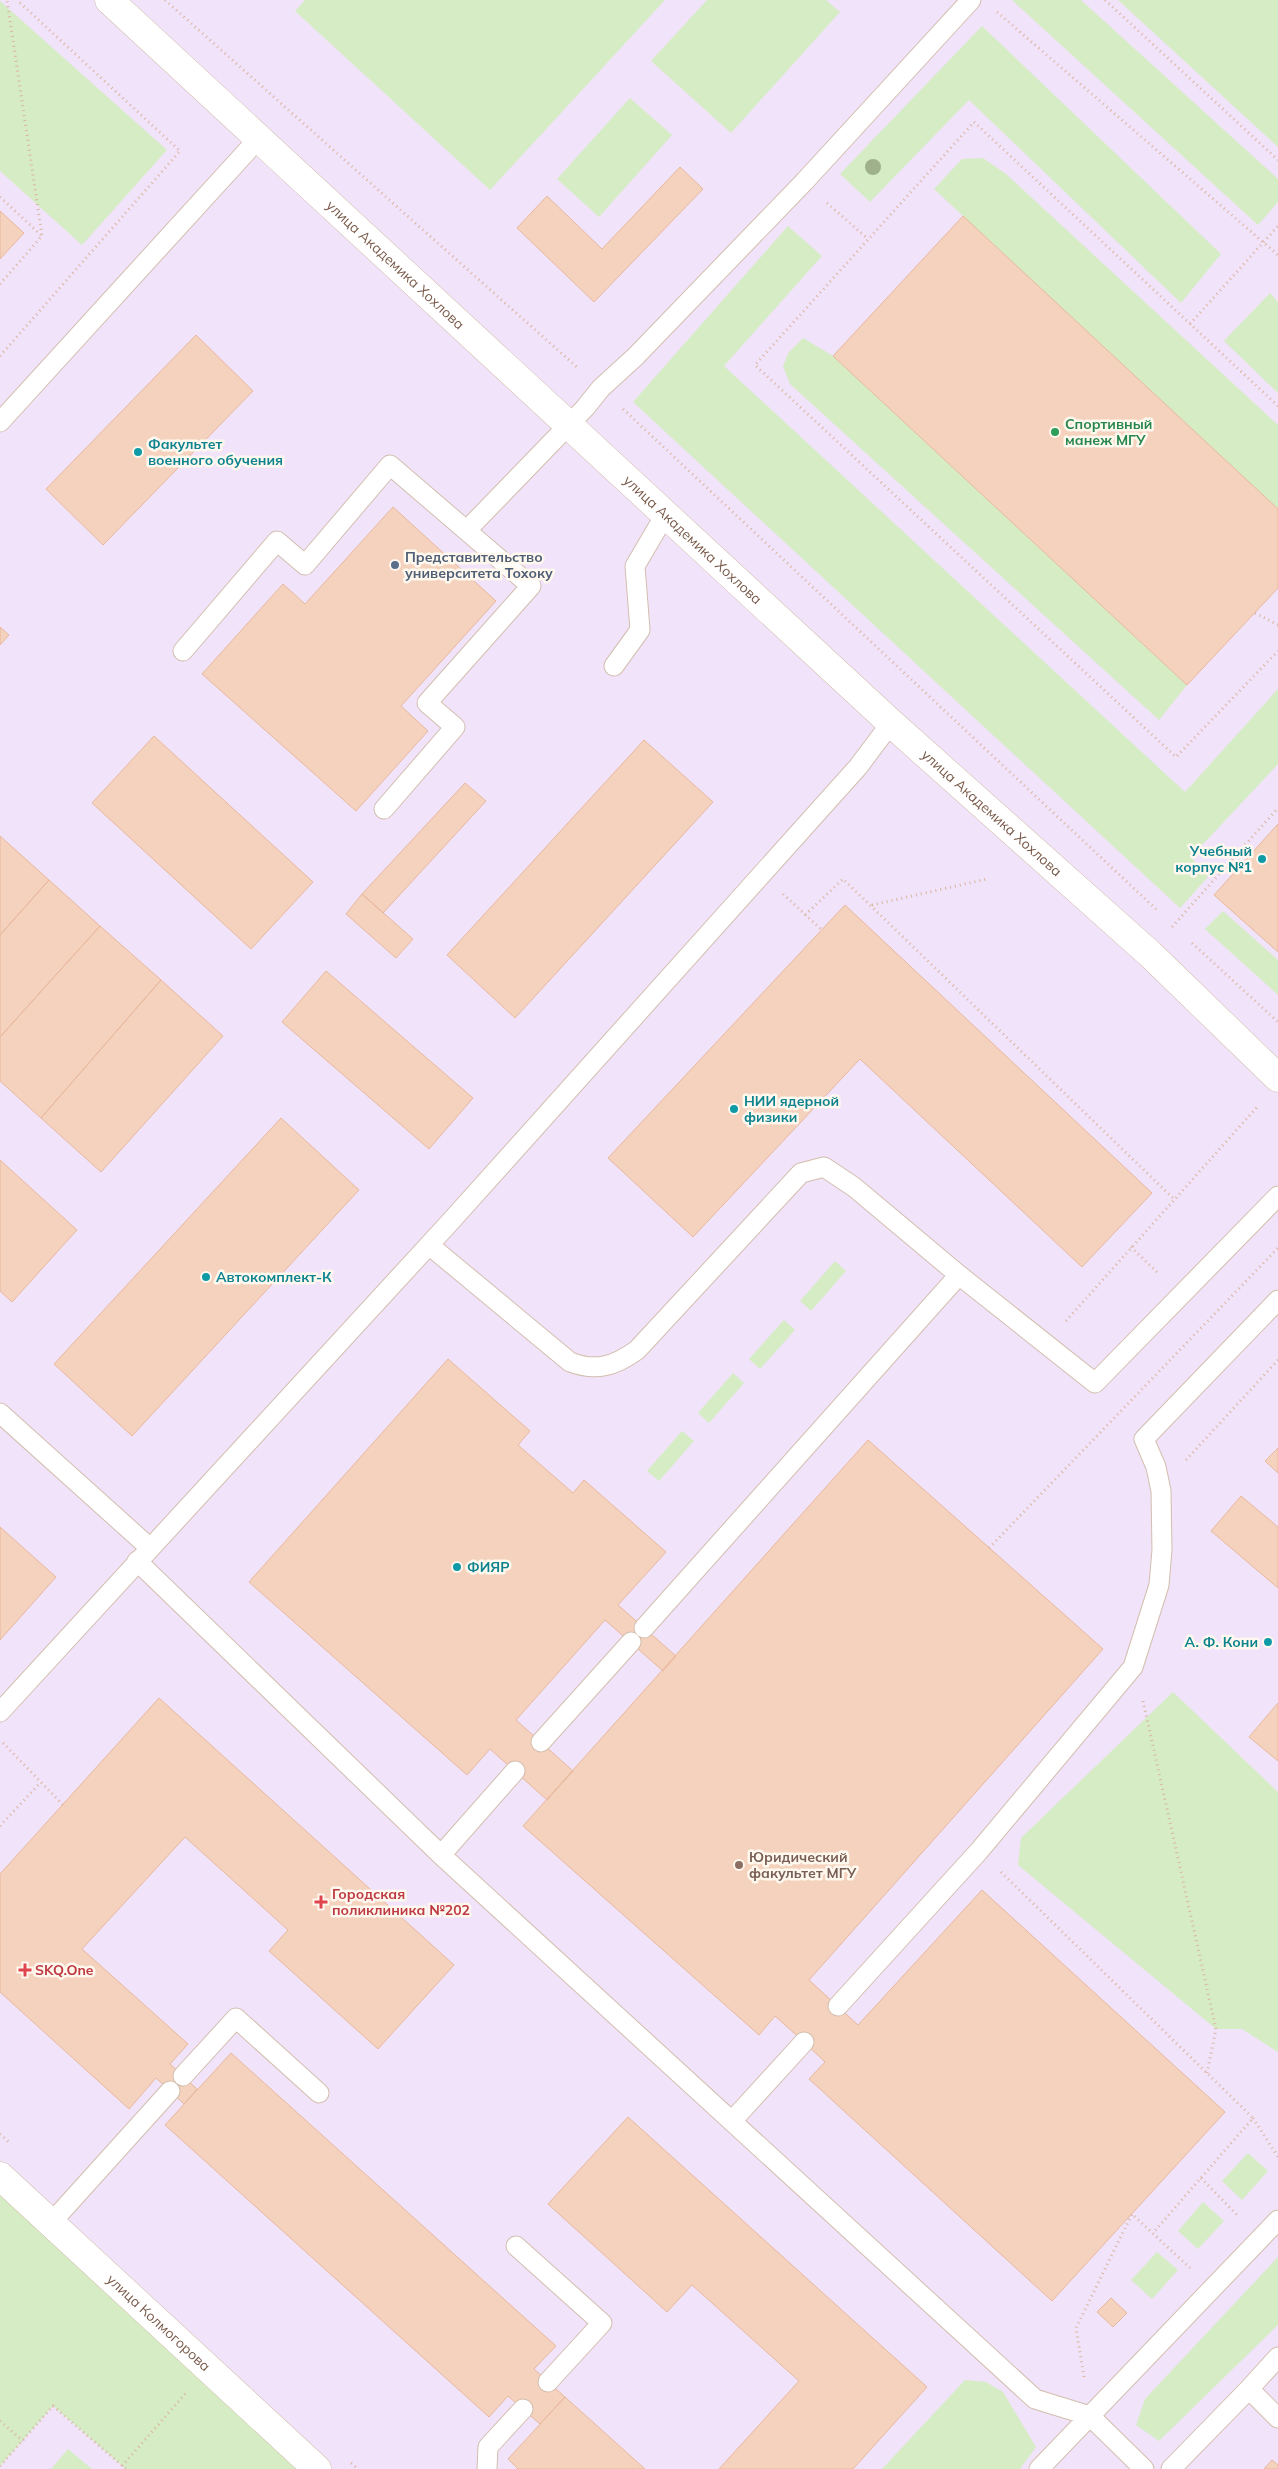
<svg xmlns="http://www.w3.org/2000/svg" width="1278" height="2469" font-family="Mulish,sans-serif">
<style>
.education{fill:#f1e3fa}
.green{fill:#d5ecc4}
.building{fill:#f4d2bd;stroke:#e8b89c}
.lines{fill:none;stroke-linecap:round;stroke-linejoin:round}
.service-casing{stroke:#d3beae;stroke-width:21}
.minor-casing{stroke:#d3beae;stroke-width:29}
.path{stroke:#dab59f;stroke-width:3;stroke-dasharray:1 4;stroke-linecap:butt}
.service{stroke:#fff;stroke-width:19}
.minor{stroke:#fff;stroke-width:28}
.tree{fill:#9eb18a}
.leisure-dot{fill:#2e9e5b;stroke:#fff8ee;stroke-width:2}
.culture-dot{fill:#0f9aa8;stroke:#fff8ee;stroke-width:2}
.service-dot{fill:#5c6f8a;stroke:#fff8ee;stroke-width:2}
.education-dot{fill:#8d6e63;stroke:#fff8ee;stroke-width:2}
.health-dot{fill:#e0444e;stroke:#fff8ee;stroke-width:2}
.labels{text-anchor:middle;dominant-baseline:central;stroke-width:5;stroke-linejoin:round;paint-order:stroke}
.street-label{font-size:14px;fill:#795949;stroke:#fff8ee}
.leisure-label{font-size:14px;font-weight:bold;fill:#27864d;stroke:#fff8ee;text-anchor:start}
.culture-label{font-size:14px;font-weight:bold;fill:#0d838f;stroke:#fff8ee;text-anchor:start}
.service-label{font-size:14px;font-weight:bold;fill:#4e5e75;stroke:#fff8ee;text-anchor:start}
.education-label{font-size:14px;font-weight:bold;fill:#785e54;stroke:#fff8ee;text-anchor:start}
.health-label{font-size:14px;font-weight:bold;fill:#be3a42;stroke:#fff8ee;text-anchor:start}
</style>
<rect width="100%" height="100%" fill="#fdf4e7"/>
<!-- education -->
<path class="education" d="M0,0H1278V2469H0Z"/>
<!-- green -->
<path class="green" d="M305,0H665L490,190L295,11Z
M707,0H826L840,12L731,133L651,61Z
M1012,0H1081L1278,179V202L1258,225Z
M1118,0H1278V147Z
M0,1L167,150L82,245L0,171Z
M982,26L1221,254L1181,303L969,100L870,202L840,174Z
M630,98L672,135L599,217L557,179Z
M983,158L1006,174L1278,425V509L934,189L962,159Z
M788,226L822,256L724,366L1185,792L1278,689V764L1191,857L1208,877L1180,908L633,402Z
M1270,293L1278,302V393L1224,341Z
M803,338L833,356L1187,685L1159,720L790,384L783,366L789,352Z
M1223,911L1278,960V995L1205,929Z
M835,1261L846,1271L811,1311L800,1301Z
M784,1320L795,1330L760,1369L749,1359Z
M733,1373L744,1383L709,1423L698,1413Z
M682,1431L694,1441L659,1481L647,1471Z
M1173,1692L1278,1792V2052L1242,2029H1216L1018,1865L1021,1838Z
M1248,2153L1268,2171L1242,2200L1222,2181Z
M0,2191L301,2469H126L53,2406L0,2466Z
M1203,2202L1224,2221L1198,2249L1178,2231Z
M1157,2252L1178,2270L1152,2299L1131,2280Z
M1278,2257V2325L1159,2441L1136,2425L1145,2399Z
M965,2380L986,2382L1003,2392L1036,2447L1020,2469H882Z
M68,2449L92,2469H51Z"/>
<!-- building -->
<path class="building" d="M680,167L703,189L594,302L517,228L547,196L602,249Z
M0,211L24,233L0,259Z
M963,216L1278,509V588L1187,685L833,356Z
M196,335L253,391L103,545L46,489Z
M393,507L496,601L401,706L428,731L356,811L202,674L283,584L305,604Z
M0,627L9,635L0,645Z
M154,736L313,882L251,949L92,803Z
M644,740L713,802L515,1018L447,955Z
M465,783L486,801L383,913L362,894Z
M1278,824V952L1214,895Z
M0,836L49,880L0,935Z
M49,880L100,926L0,1037V935Z
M362,894L413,939L396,958L346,914Z
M845,905L1152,1193L1082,1267L860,1059L693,1237L608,1158Z
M100,926L161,980L41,1118L0,1081V1037Z
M326,971L473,1098L429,1149L282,1022Z
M161,980L223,1036L101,1172L41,1118Z
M281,1118L359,1190L132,1436L54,1364Z
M0,1160L77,1230L12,1302L0,1291Z
M448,1359L530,1431L518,1445L573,1493L584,1480L666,1552L618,1605L676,1656L663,1671L605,1620L516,1720L573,1771L547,1800L490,1749L467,1775L249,1582Z
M868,1440L1103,1649L809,1980L858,2025L982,1890L1225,2112L1052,2301L809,2079L825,2062L804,2042L775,2016L759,2035L523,1826Z
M1278,1448V1473L1265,1461Z
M1241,1496L1278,1527V1588L1211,1531Z
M0,1527L56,1577L0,1640Z
M159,1698L454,1965L378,2049L269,1951L288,1930L185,1837L82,1949L188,2044L170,2064L197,2089L184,2104L156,2078L129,2109L0,1992V1874Z
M1278,1703V1761L1249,1737Z
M231,2053L556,2346L534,2369L565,2397L540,2424L508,2396L489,2417L165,2125Z
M628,2117L927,2387L853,2469H719L799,2381L692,2285L667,2312L548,2204Z
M1111,2298L1127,2313L1113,2327L1097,2312Z
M565,2397L645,2469H518L508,2459Z
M1272,2460L1278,2465V2469H1264Z"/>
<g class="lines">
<!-- service casing -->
<g class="service-casing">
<path id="service" d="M0,422L259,138
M467,530L585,408L601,388L635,357L804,182L971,0
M183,651L277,541L305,565L390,465L531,586L427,703L455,727L384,809
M614,666L640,630L635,566L665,515
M429,1245L570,1362C596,1372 615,1366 637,1350L801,1173L824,1167L854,1187L959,1275L1095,1383L1278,1196
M0,1413L150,1548
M137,1561L441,1855L515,1771
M644,1628L959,1275
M0,1712L451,1221L858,767L891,723
M541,1742L631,1642
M441,1855L1035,2399L1090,2416L1144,2469
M838,2006L979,1851L1133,1667L1159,1585L1162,1550L1161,1491L1156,1467L1144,1439L1278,1300
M183,2076L236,2018L319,2093
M732,2121L804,2042
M51,2223L170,2091
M516,2246L602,2323L548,2382
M1249,2389L1278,2357
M487,2469L488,2447L523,2409
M1039,2469L1278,2220
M1171,2469L1249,2389L1278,2418"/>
</g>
<!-- minor casing -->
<g class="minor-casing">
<g id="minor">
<path id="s1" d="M109,0L891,723L1150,954L1278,1078"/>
<path id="s2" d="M0,2176L317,2469"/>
</g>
</g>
<!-- path -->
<path class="path" d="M165,0L578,368
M1105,0L1278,160
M997,12L1278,255
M0,197L42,236
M827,203L868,239
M0,284L42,236L7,0
M1190,324L1278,226
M0,356L180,151L17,0
M1278,406L974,122L755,365L1176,757L1278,651
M623,409L1158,911
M1255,613L1278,625
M783,894L822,930
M872,905L987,879
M805,915L843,879L1174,1199
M1172,927L1278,808
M1192,943L1278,1022
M1131,1247L1159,1274
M1066,1321L1258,1106
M1186,1460L1278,1360
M989,1548L1278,1248
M1143,1701L1216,2029L1207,2073
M3,1743L63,1805
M0,1826L41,1782
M1001,1872L1253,2118L1153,2233
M1253,2118L1278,2157
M0,2134L9,2142
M1201,2178L1239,2217
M1084,2377L1076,2328L1132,2214L1190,2268
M0,2421L23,2441
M351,2463L358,2469
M0,2466L53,2406L126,2469
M122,2466L186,2393"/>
<!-- service -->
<use href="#service" class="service"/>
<!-- minor -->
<use href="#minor" class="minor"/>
</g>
<!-- trees -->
<circle class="tree" cx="873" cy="167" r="8"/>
<!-- markers -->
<circle class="leisure-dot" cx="1055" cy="432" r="5"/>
<g class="culture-dot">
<circle cx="138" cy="452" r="5"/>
<circle cx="1262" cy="859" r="5"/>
<circle cx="734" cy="1109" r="5"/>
<circle cx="206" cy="1277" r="5"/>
<circle cx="457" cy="1567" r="5"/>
<circle cx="1268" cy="1642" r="5"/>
</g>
<circle class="service-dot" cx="395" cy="565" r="5"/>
<circle class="education-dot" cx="739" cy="1865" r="5"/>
<g class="health-dot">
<path d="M318.5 1894.5h5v5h5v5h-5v5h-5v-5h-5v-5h5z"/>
<path d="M22.5 1962.5h5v5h5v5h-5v5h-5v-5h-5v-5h5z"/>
</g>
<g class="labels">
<!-- street labels -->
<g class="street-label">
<text stroke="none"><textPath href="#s1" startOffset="390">улица Академика Хохлова</textPath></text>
<text stroke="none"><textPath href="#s1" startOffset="795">улица Академика Хохлова</textPath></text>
<text stroke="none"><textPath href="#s1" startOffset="1200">улица Академика Хохлова</textPath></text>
<text stroke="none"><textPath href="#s2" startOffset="216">улица Колмогорова</textPath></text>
</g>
<!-- leisure labels -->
<g class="leisure-label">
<text x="1065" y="424">Спортивный<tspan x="1065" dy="16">манеж МГУ</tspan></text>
</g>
<!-- culture labels -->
<g class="culture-label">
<text x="148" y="444">Факультет<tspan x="148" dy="16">военного обучения</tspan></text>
<text x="1252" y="851" text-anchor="end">Учебный<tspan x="1252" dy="16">корпус №1</tspan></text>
<text x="744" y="1101">НИИ ядерной<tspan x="744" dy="16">физики</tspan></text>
<text x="216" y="1277">Автокомплект-К</text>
<text x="467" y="1567">ФИЯР</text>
<text x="1258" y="1642" text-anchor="end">А. Ф. Кони</text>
</g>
<!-- service labels -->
<g class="service-label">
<text x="405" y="557">Представительство<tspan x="405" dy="16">университета Тохоку</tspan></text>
</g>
<!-- education labels -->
<g class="education-label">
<text x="749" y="1857">Юридический<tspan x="749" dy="16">факультет МГУ</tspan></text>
</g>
<!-- health labels -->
<g class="health-label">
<text x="332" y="1894">Городская<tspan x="332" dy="16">поликлиника №202</tspan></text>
<text x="35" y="1970">SKQ.One</text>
</g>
</g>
</svg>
